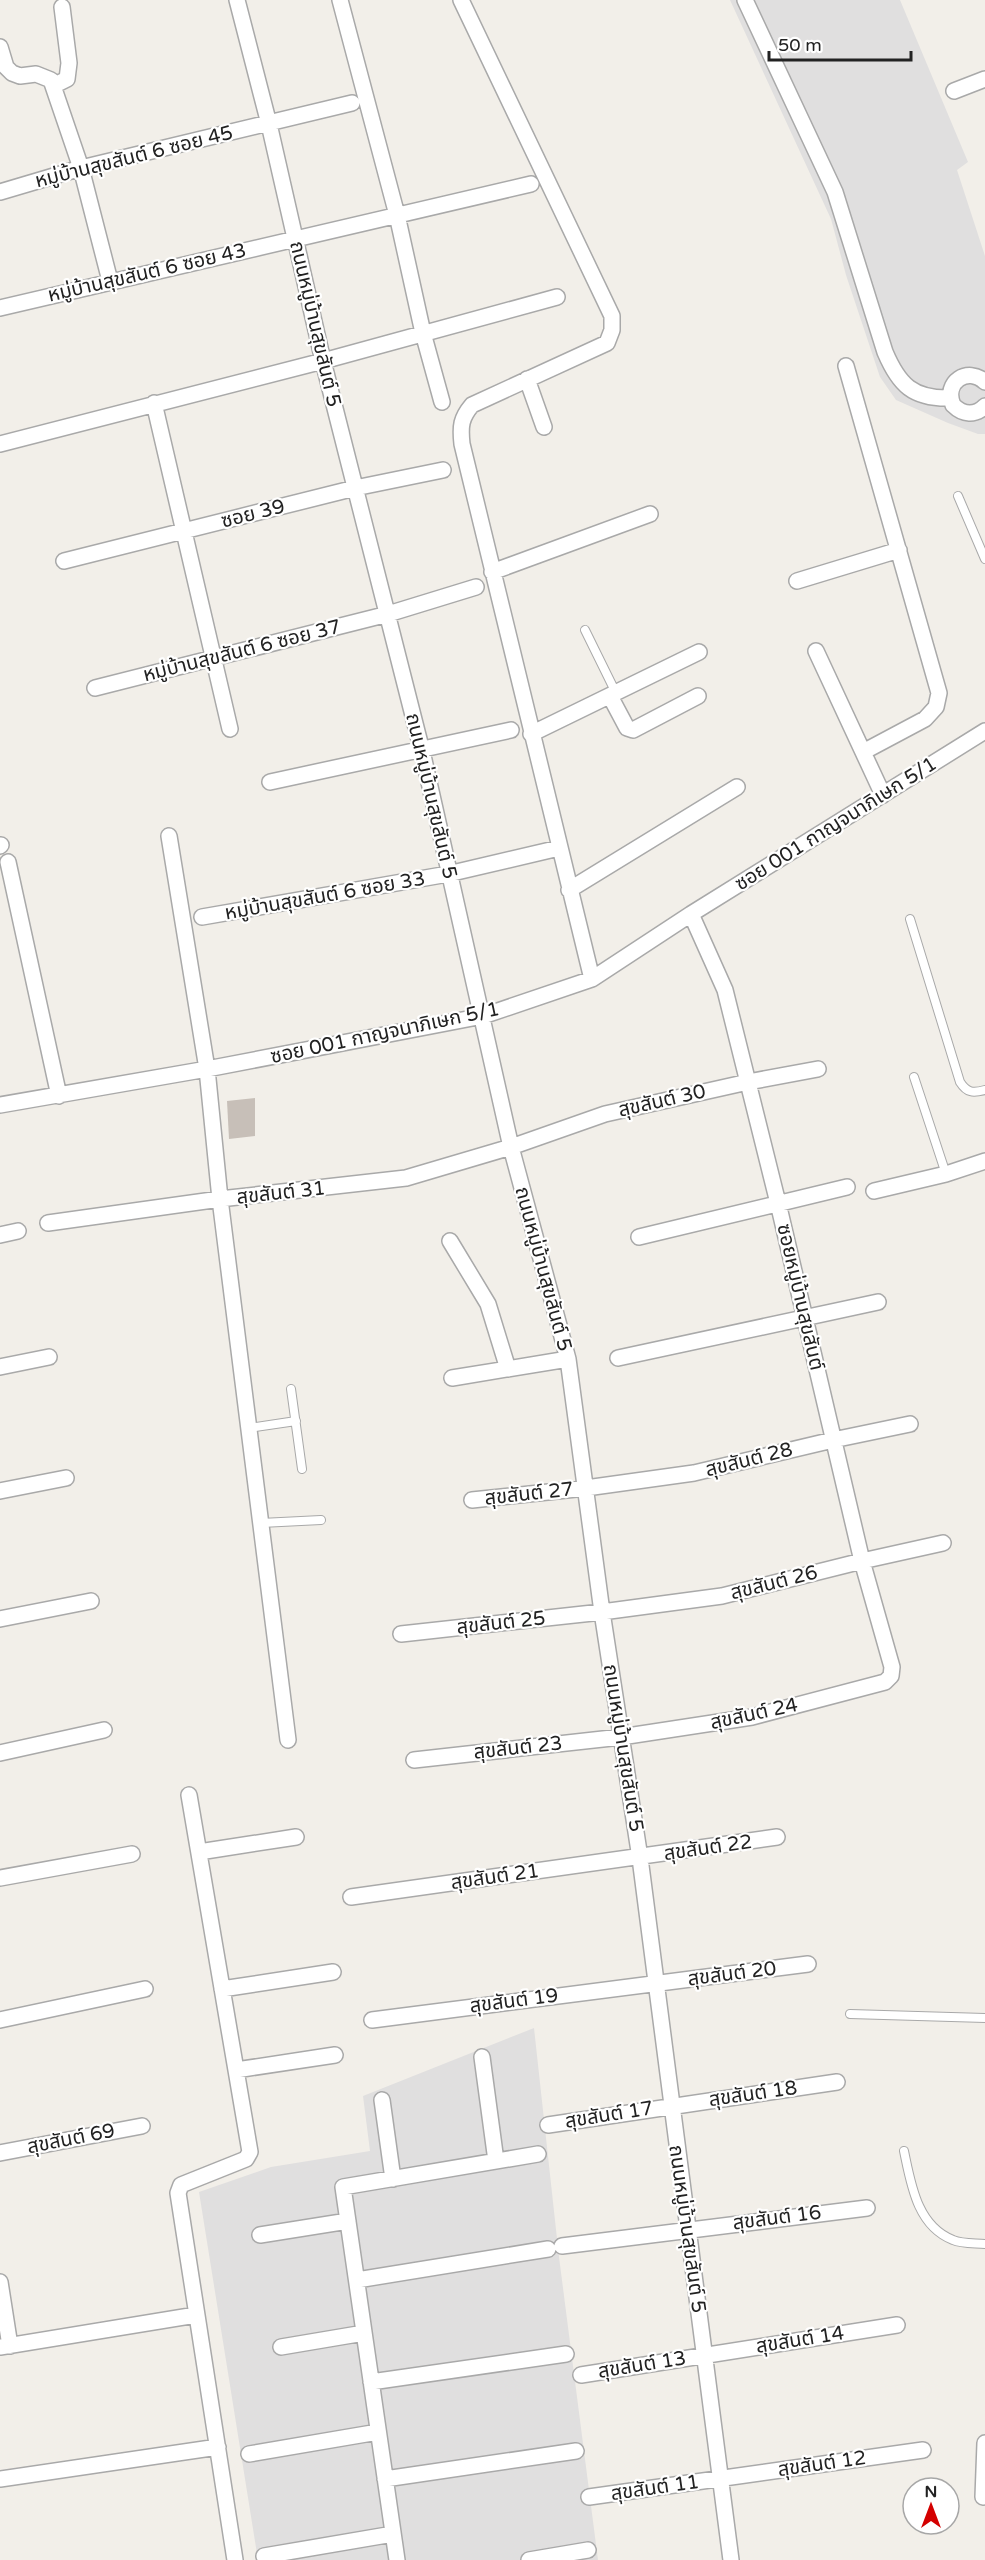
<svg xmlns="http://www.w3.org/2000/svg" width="985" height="2560" font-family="'Varela Round','Noto Sans Thai',sans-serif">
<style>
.residential{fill:#e0dfdf}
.building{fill:#c7bfb8}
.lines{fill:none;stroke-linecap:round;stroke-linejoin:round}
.service-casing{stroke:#a9a9a9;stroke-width:10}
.minor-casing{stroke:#a9a9a9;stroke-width:18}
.service{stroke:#fff;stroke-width:8}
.minor{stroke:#fff;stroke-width:15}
.labels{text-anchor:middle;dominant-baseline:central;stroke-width:4.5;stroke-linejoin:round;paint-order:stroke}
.street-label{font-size:20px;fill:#222;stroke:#fff}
</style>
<rect width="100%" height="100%" fill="#f2efe9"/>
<!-- residential -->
<path class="residential" d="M730,0H900L968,162L957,170L985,256V434H978L948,423L896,400L880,377L846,275L831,219Z
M534,2028L559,2257L598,2560H258L199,2192L271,2167L370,2151L363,2096Z"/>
<!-- building -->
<path class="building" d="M255,1098V1136L229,1139L227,1101Z"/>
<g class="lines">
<!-- service casing -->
<g class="service-casing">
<path id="service" d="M958,496L985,559
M585,630L616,693
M910,919L960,1082C967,1093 973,1093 985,1090
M914,1077L946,1174
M291,1389L302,1469
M249,1428L296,1421
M261,1523L321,1520
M850,2014L985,2018
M904,2151C911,2184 917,2226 953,2240C962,2244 975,2243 985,2244"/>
</g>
<!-- minor casing -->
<g class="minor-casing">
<path id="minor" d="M237,0L269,124L323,361L422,751L511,1147L568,1359L602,1612L640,1858L731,2560
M340,0L397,215L423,333L442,402
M461,0L612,316V330L607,343L472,405C461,418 460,426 462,444L592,979
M745,0L835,192L885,352C899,385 913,399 950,398
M0,47L6,67L12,73L20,76L36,74L51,80L81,168L110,281
M53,86L67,79L69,63L62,7
M954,91L985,79
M0,192L81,168L352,103
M0,308L531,184
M846,366L939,693L936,707L925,719L863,752
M527,379L544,427
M985,382C968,366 943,382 953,405C963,415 975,416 985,406
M154,403L230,729
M0,444L323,361L557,297
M64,561L355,488L443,470
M492,572L650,514
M797,581L899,550
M816,651L883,795
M95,688L388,614L476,587
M610,696L627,728L633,730L698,696
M531,734L699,652
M270,782L511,730
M169,836L207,1069L220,1199L288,1740
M0,846L1,845
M8,862L59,1096
M569,890L737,787
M202,917L448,874L559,848
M0,1105L207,1069L483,1016L592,979L691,914L985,731
M874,1191L946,1174L985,1161
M48,1223L220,1199L406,1178L511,1147L605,1114L748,1082L818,1069
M0,1235L18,1231
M639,1237L847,1187
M450,1241L488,1304L508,1369
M618,1358L878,1302
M0,1367L49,1357
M452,1378L568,1359
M0,1491L66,1478
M472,1500L586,1488L694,1473L833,1440L910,1424
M0,1619L91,1601
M401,1634L602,1612L722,1596L862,1561L943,1543
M0,1753L104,1730
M414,1760L621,1737L752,1717L885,1682L891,1676L892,1667L862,1561L778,1203L725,990L691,914
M189,1795L250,2152L246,2159L181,2185L178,2193L235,2560
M199,1852L296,1837
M0,1878L132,1854
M351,1897L777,1837
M222,1989L333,1972
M0,2020L145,1989
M372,2020L808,1964
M482,2057L496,2161
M236,2070L335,2055
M382,2100L393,2179
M548,2125L837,2082
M0,2153L142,2126
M260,2235L348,2221
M562,2246L867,2208
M357,2280L548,2249
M0,2282L10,2346
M0,2347L196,2315
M281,2347L364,2333
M581,2375L897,2325
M371,2382L566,2354
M249,2454L378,2432
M0,2479L218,2447
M385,2479L576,2451
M589,2497L923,2450
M983,2497L985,2443
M264,2556L393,2534
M397,2560L343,2187L538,2154
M529,2560L588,2550"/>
</g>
<!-- service -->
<use href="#service" class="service"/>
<!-- minor -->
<use href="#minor" class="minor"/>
</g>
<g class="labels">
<!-- street labels -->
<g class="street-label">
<text transform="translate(134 157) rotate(-14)">หมู่บ้านสุขสันต์ 6 ซอย 45</text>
<text transform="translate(147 273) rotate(-13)">หมู่บ้านสุขสันต์ 6 ซอย 43</text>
<text transform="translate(315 324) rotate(77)">ถนนหมู่บ้านสุขสันต์ 5</text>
<text transform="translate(253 514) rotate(-14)">ซอย 39</text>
<text transform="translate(242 651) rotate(-14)">หมู่บ้านสุขสันต์ 6 ซอย 37</text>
<text transform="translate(431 796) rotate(77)">ถนนหมู่บ้านสุขสันต์ 5</text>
<text transform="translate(836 824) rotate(-32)">ซอย 001 กาญจนาภิเษก 5/1</text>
<text transform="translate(325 896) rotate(-10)">หมู่บ้านสุขสันต์ 6 ซอย 33</text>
<text transform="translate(385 1033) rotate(-12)">ซอย 001 กาญจนาภิเษก 5/1</text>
<text transform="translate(662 1101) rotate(-13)">สุขสันต์ 30</text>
<text transform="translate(281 1193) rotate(-6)">สุขสันต์ 31</text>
<text transform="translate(543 1269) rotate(75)">ถนนหมู่บ้านสุขสันต์ 5</text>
<text transform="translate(800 1297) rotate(77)">ซอยหมู่บ้านสุขสันต์</text>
<text transform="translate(749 1460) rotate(-14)">สุขสันต์ 28</text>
<text transform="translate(529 1494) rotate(-6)">สุขสันต์ 27</text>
<text transform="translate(774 1583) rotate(-14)">สุขสันต์ 26</text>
<text transform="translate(501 1623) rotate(-6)">สุขสันต์ 25</text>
<text transform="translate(754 1714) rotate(-12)">สุขสันต์ 24</text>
<text transform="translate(518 1748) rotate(-6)">สุขสันต์ 23</text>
<text transform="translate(623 1748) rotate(81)">ถนนหมู่บ้านสุขสันต์ 5</text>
<text transform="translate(708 1848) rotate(-8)">สุขสันต์ 22</text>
<text transform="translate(495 1877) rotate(-8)">สุขสันต์ 21</text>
<text transform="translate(732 1974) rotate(-7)">สุขสันต์ 20</text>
<text transform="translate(514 2001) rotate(-7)">สุขสันต์ 19</text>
<text transform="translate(753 2094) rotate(-8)">สุขสันต์ 18</text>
<text transform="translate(609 2115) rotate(-9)">สุขสันต์ 17</text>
<text transform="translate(71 2139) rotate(-11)">สุขสันต์ 69</text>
<text transform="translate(777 2218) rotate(-7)">สุขสันต์ 16</text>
<text transform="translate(687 2229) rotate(82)">ถนนหมู่บ้านสุขสันต์ 5</text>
<text transform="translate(800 2340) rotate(-9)">สุขสันต์ 14</text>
<text transform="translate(642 2365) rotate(-9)">สุขสันต์ 13</text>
<text transform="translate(822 2464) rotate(-8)">สุขสันต์ 12</text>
<text transform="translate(655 2488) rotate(-8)">สุขสันต์ 11</text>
</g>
</g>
<!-- north arrow -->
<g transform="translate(931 2506)"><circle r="28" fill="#ffffff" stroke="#a7a7a7" stroke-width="1.5"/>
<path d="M0-4.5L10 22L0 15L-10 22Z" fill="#d40000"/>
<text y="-9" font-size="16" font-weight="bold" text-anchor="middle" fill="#222222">N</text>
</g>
<!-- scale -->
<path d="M769 51v9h142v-9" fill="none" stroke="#222222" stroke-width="3"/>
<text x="778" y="51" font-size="18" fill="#222222" stroke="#ffffff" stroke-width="4.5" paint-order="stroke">50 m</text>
</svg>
